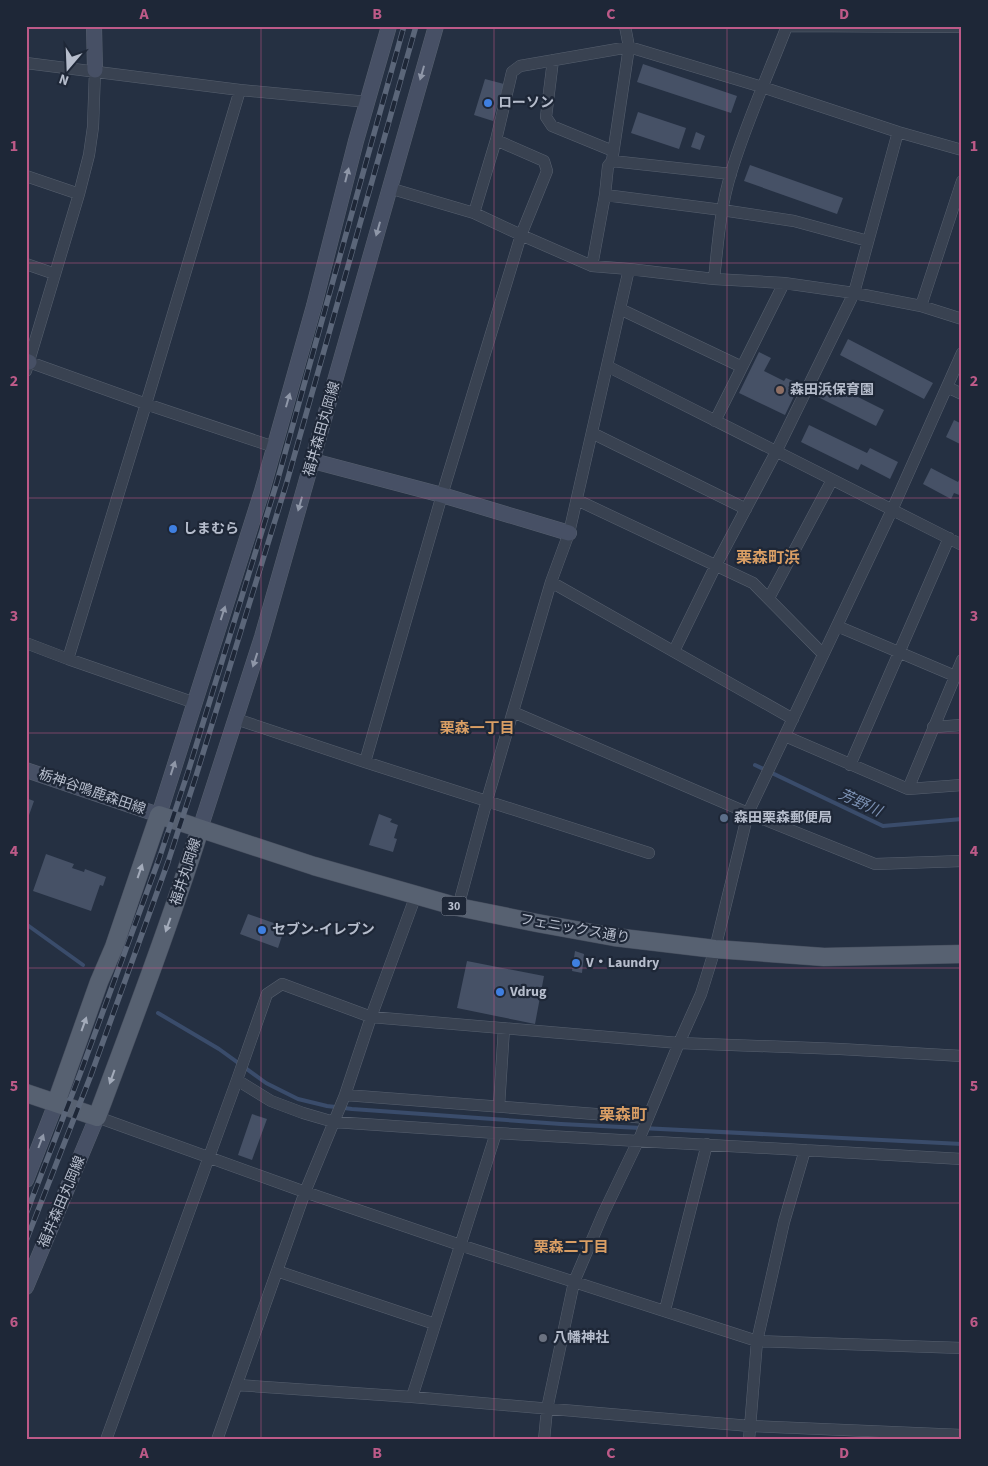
<svg xmlns="http://www.w3.org/2000/svg" width="988" height="1466" font-family="'Source Sans 3','Noto Sans JP',sans-serif">
<style>
.lines{fill:none;stroke-linecap:round;stroke-linejoin:round}
.stream{stroke:#3a4c6b;stroke-width:4}
.building{fill:#465166}
.street-casing{stroke:#57606f;stroke-width:12}
.secondary-casing{stroke:#57606f;stroke-width:16}
.primary-casing{stroke:#434b5b;stroke-width:19}
.street{stroke:#394251;stroke-width:11}
.secondary{stroke:#475065;stroke-width:15}
.primary{stroke:#576171;stroke-width:18}
.rail-casing{stroke:#5b6679;stroke-width:5.5}
.rail{stroke:#1e2737;stroke-width:4;stroke-dasharray:11;stroke-linecap:butt}
.oneway{fill:#8f97a8}
.oneway2{fill:#a3abba}
.grid{fill:none;stroke:#bd5a88;stroke-width:1;stroke-opacity:0.55}
.shop-dot{fill:#3f7fe0;stroke:#1e2737;stroke-width:2}
.education-dot{fill:#8d6e63;stroke:#1e2737;stroke-width:2}
.service-dot{fill:#5c6f8a;stroke:#1e2737;stroke-width:2}
.worship-dot{fill:#6b7280;stroke:#1e2737;stroke-width:2}
.labels{text-anchor:middle;dominant-baseline:central;stroke-width:4.5;stroke-linejoin:round;paint-order:stroke}
.shield{fill:#1e2737;stroke:#88909f;stroke-width:1}
.shield-label{font-size:12px;font-weight:bold;fill:#b6bdcc}
.poi-label{font-size:14px;font-weight:bold;fill:#b6bdcc;stroke:#1e2737;text-anchor:start}
.street-label{font-size:14px;fill:#b6bdcc;stroke:#1e2737}
.neighbourhood-label{font-size:15px;font-weight:bold;fill:#d99e64;stroke:#1e2737}
.water-label{font-size:15px;font-style:italic;fill:#7c91b3;stroke:#1e2737}
.quarter-label{font-size:16px;font-weight:bold;fill:#d99e64;stroke:#1e2737}
.neatline{fill:none;stroke:#bd5a88;stroke-width:2}
.grid-label{font-size:16px;text-anchor:middle;font-weight:bold;fill:#bd5a88}
</style>
<rect width="100%" height="100%" fill="#253042"/>
<g class="lines">
<!-- stream -->
<path class="stream" d="M755,765L883,826L962,819
M26,924L83,965
M158,1013L219,1049L266,1083L298,1099L327,1106L352,1109L561,1124L962,1144"/>
</g>
<!-- building -->
<path class="building" d="M643,64L737,96L731,113L637,82Z
M485,79L504,84L493,121L474,115Z
M638,112L686,128L679,149L631,133Z
M696,132L705,136L700,150L691,147Z
M750,165L843,198L837,214L744,181Z
M848,339L933,383L924,399L840,355Z
M759,352L771,358L764,371L784,381L786,378L795,382L793,385L798,388L785,415L739,393Z
M826,381L884,410L876,426L818,397Z
M954,420L962,424V445L946,437Z
M809,425L867,453L870,448L898,462L890,479L861,464L858,470L801,442Z
M931,468L958,482L962,474V496L954,493L951,499L923,484Z
M26,798L34,801L28,818L26,817Z
M379,814L392,819L390,822L398,825L394,838L397,839L393,852L369,845Z
M46,854L74,864L72,868L84,872L85,869L106,877L103,886L100,885L91,911L33,891Z
M248,914L285,927L278,948L240,934Z
M575,951L584,954L582,973L572,971Z
M467,961L544,976L535,1024L457,1008Z
M252,1114L267,1119L252,1160L238,1155Z"/>
<g class="lines">
<!-- street casing -->
<g class="street-casing">
<path id="street" d="M787,26L962,27
M553,60L546,117L552,126L613,151
M26,63L240,90L368,102
M612,161L731,174
M26,176L79,194
M389,188L474,213L521,235L592,266L629,269L714,279L784,283L854,293L921,306L962,319
M605,195L722,210L794,221L868,241
M474,213L496,140L512,72L520,66L629,47L762,87L898,132L962,150
M26,264L55,274
M592,266L605,195L608,166L612,161L629,47L625,26
M714,279C718,244 720,208 731,173C746,123 768,75 787,26
M921,306L962,181
M620,309L742,367
M29,362L146,404L274,447
M607,366L962,545
M26,371L79,194L89,155L93,127L95,70
M947,387L962,394
M715,421L784,283
M592,433L746,509
M577,500L753,583L823,654
M551,582L793,719
M769,598L832,480
M837,626L955,676
M26,643L68,659L195,703
M674,651L716,565L776,452L854,293L898,132
M68,659L146,404L240,90
M513,712L748,813L875,864L962,861
M236,719L365,762L649,853
M933,727L962,725
M785,736L908,789L962,785
M365,762L442,495L521,235L547,171L544,161L496,140
M850,765L949,538
M908,789L962,660
M458,907L487,800L551,582L569,533L629,269
M237,1080L271,1101L303,1113L334,1122L496,1133L962,1159
M345,1095L648,1118
M499,1106L504,1028
M97,1117L305,1192L460,1245L757,1341L962,1348
M277,1271L435,1324
M665,1310L707,1144
M237,1385L412,1397L750,1426L962,1435
M412,1397L496,1133
M106,1440L237,1080L267,994L282,984L371,1017L679,1043L840,1049L962,1056
M217,1440L305,1192L345,1095L371,1017L416,895
M544,1440L547,1409L574,1282L603,1214L640,1137L679,1043L701,994L715,949L748,813L892,510L962,353
M749,1440L757,1341L784,1222L805,1150"/>
</g>
<!-- secondary casing -->
<g class="secondary-casing">
<path id="secondary" d="M94,26L95,70
M26,361L29,362
M313,461L442,495L569,533
M26,770L159,815L262,491L314,306L356,141L389,26
M200,829L262,637L436,26
M26,1180L56,1103
M26,1287L97,1117"/>
</g>
<!-- primary casing -->
<g class="primary-casing">
<path id="primary" d="M26,1093L97,1117C133,1021 169,926 200,829
M56,1103L99,982L114,947L159,815L314,866L458,907L537,923L614,937L715,949L824,957L962,954"/>
</g>
<!-- street -->
<use href="#street" class="street"/>
<!-- secondary -->
<use href="#secondary" class="secondary"/>
<!-- primary -->
<use href="#primary" class="primary"/>
<!-- rail casing -->
<g class="rail-casing">
<path id="rail" d="M26,1214L80,1074L159,859L188,772L277,482L404,26
M26,1241L91,1075L168,862L196,776L286,485L416,26"/>
</g>
<!-- rail -->
<use href="#rail" class="rail"/>
</g>
<!-- one-way arrows -->
<defs><path id="oneway-solid" d="M-6-.8H1V-3.2L6.5 0L1 3.2V.8H-6Z" transform="scale(1.25)"/></defs>
<g class="oneway">
<use href="#oneway-solid" transform="translate(422 73) rotate(106)"/>
<use href="#oneway-solid" transform="translate(347 175) rotate(-76)"/>
<use href="#oneway-solid" transform="translate(378 229) rotate(106)"/>
<use href="#oneway-solid" transform="translate(288 400) rotate(-74)"/>
<use href="#oneway-solid" transform="translate(300 504) rotate(106)"/>
<use href="#oneway-solid" transform="translate(223 613) rotate(-72)"/>
<use href="#oneway-solid" transform="translate(255 660) rotate(108)"/>
<use href="#oneway-solid" transform="translate(173 768) rotate(-72)"/>
<use href="#oneway-solid" transform="translate(41 1141) rotate(-69)"/>
</g>
<g class="oneway2">
<use href="#oneway-solid" transform="translate(140 871) rotate(-71)"/>
<use href="#oneway-solid" transform="translate(168 925) rotate(110)"/>
<use href="#oneway-solid" transform="translate(84 1024) rotate(-70)"/>
<use href="#oneway-solid" transform="translate(112 1077) rotate(110)"/>
</g>
<!-- grid -->
<path class="grid" d="M261,26V1440M494,26V1440M727,26V1440M26,263H962M26,498H962M26,733H962M26,968H962M26,1203H962"/>
<!-- markers -->
<g class="shop-dot">
<circle cx="488" cy="103" r="5"/>
<circle cx="173" cy="529" r="5"/>
<circle cx="262" cy="930" r="5"/>
<circle cx="576" cy="963" r="5"/>
<circle cx="500" cy="992" r="5"/>
</g>
<circle class="education-dot" cx="780" cy="390" r="5"/>
<circle class="service-dot" cx="724" cy="818" r="5"/>
<circle class="worship-dot" cx="543" cy="1338" r="5"/>
<g class="labels">
<!-- shield labels -->
<rect class="shield" x="441.5" y="896.5" width="25" height="19" rx="4"/>
<g class="shield-label">
<text x="454" y="906">30</text>
</g>
<!-- poi labels -->
<g class="poi-label">
<text x="498" y="103">ローソン</text>
<text x="790" y="390">森田浜保育園</text>
<text x="183" y="529">しまむら</text>
<text x="734" y="818">森田栗森郵便局</text>
<text x="272" y="930">セブン-イレブン</text>
<text x="586" y="963">V・Laundry</text>
<text x="510" y="992">Vdrug</text>
<text x="553" y="1338">八幡神社</text>
</g>
<!-- street labels -->
<g class="street-label">
<text transform="translate(322 429) rotate(-74)">福井森田丸岡線</text>
<text transform="translate(92 792) rotate(19)">栃神谷鳴鹿森田線</text>
<text transform="translate(186 872) rotate(-72)">福井丸岡線</text>
<text transform="translate(575 929) rotate(10)">フェニックス通り</text>
<text transform="translate(62 1202) rotate(-67)">福井森田丸岡線</text>
</g>
<!-- neighbourhood labels -->
<g class="neighbourhood-label">
<text x="477" y="728">栗森一丁目</text>
<text x="571" y="1247">栗森二丁目</text>
</g>
<!-- water labels -->
<g class="water-label">
<text transform="translate(860 803) rotate(25)">芳野川</text>
</g>
<!-- quarter labels -->
<g class="quarter-label">
<text x="768" y="558">栗森町浜</text>
<text x="623" y="1115">栗森町</text>
</g>
</g>
<!-- border -->
<rect width="988" height="1466" fill="none" stroke="#1e2737" stroke-width="55"/>
<!-- north arrow -->
<g transform="translate(68 68) rotate(199)" stroke="#1e2737" stroke-width="4" paint-order="stroke">
<path d="M0-4L9 19L0 12L-9 19Z" fill="#b6bdcc"/>
<text y="-8" font-size="14" font-weight="bold" text-anchor="middle" fill="#b6bdcc">N</text>
</g>
<rect x="28" y="28" width="932" height="1410" class="neatline"/>
<g class="grid-label">
<text x="144" y="19">A</text>
<text x="377" y="19">B</text>
<text x="611" y="19">C</text>
<text x="844" y="19">D</text>
<text x="14" y="151">1</text>
<text x="974" y="151">1</text>
<text x="14" y="386">2</text>
<text x="974" y="386">2</text>
<text x="14" y="621">3</text>
<text x="974" y="621">3</text>
<text x="14" y="856">4</text>
<text x="974" y="856">4</text>
<text x="14" y="1091">5</text>
<text x="974" y="1091">5</text>
<text x="14" y="1327">6</text>
<text x="974" y="1327">6</text>
<text x="144" y="1458">A</text>
<text x="377" y="1458">B</text>
<text x="611" y="1458">C</text>
<text x="844" y="1458">D</text>
</g>
</svg>
